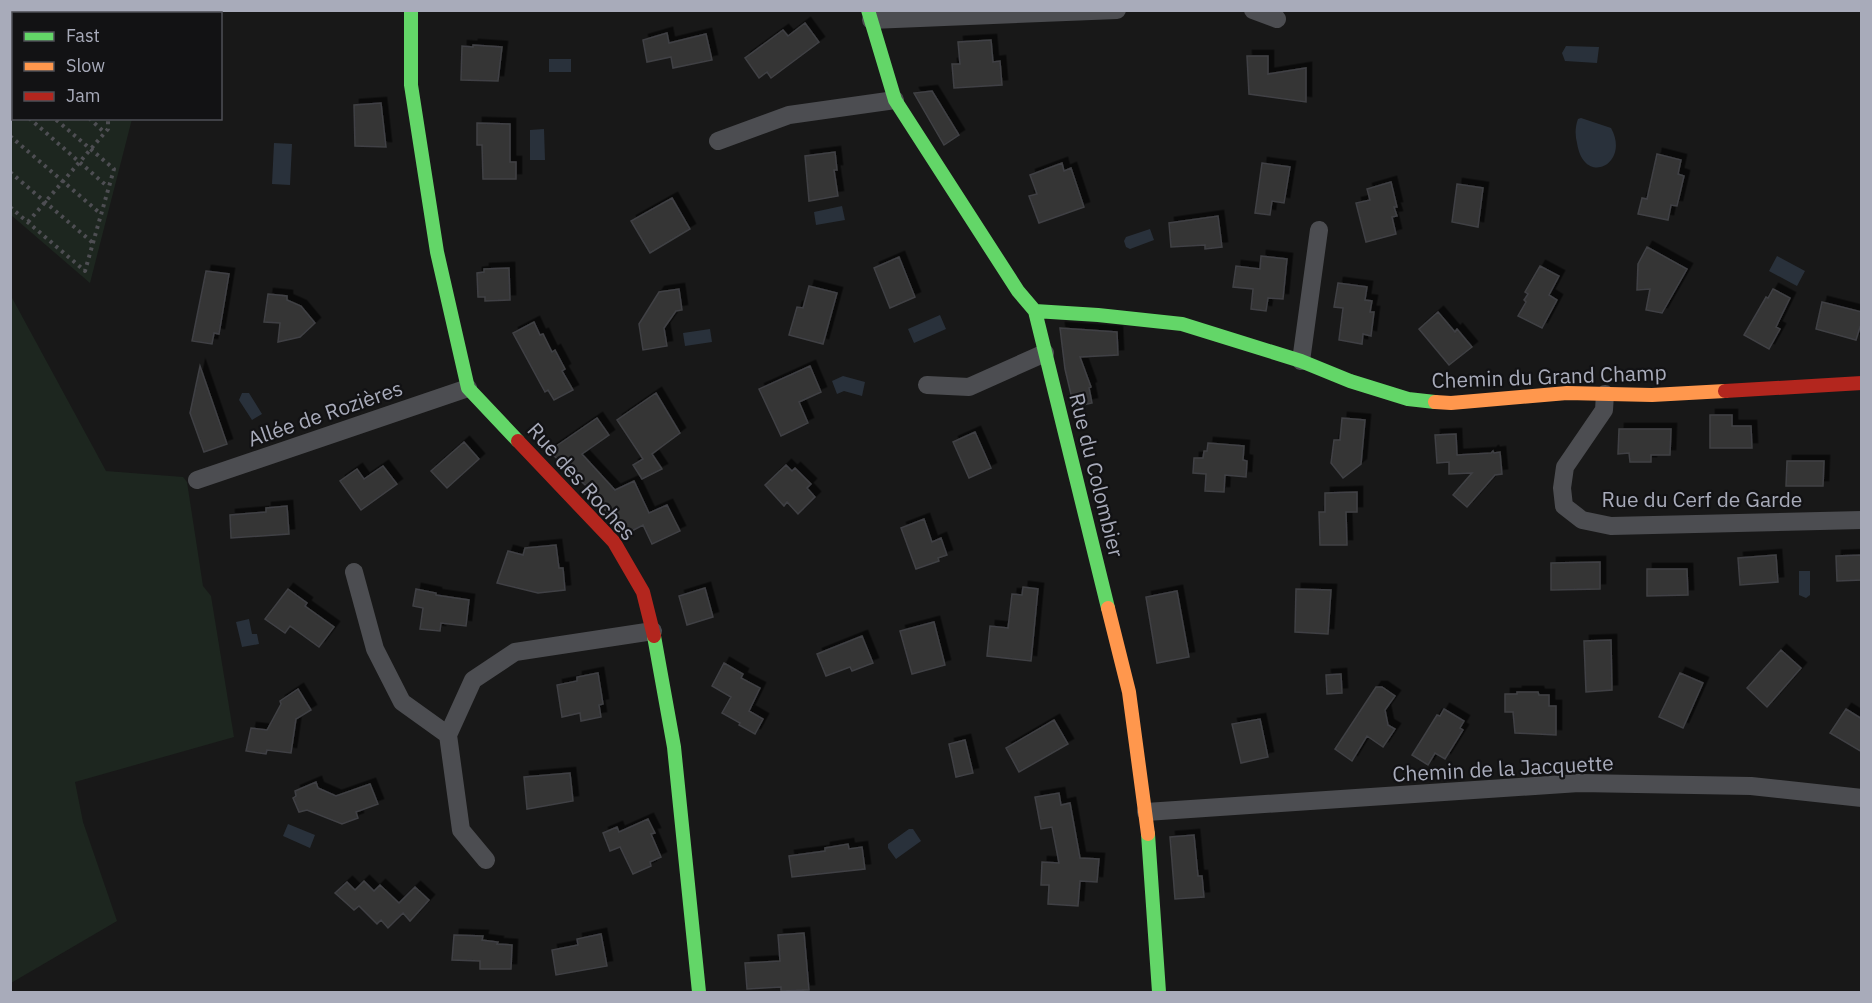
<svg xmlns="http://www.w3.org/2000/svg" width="1872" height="1003" font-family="'IBM Plex Sans',sans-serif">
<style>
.green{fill:#1d261f}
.water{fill:#29313b}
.building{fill:#343436;stroke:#404144;stroke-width:1.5;filter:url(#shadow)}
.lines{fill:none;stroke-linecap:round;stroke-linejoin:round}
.path{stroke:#4e4e53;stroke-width:4;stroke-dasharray:3 4.5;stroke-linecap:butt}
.street{stroke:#4c4d51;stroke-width:18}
.fast{stroke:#63d668;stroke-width:14}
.slow{stroke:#ff974d;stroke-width:14}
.jam{stroke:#b3261e;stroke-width:14}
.labels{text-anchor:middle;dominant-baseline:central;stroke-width:4.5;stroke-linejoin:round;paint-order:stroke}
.street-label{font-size:21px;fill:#a8abba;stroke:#121214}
</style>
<defs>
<filter id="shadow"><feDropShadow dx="5.5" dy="-5.5" stdDeviation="0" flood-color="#0009"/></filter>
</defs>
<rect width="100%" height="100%" fill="#181818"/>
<!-- green -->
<path class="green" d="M11,10L160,11L159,14H14V118L132,119L90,283L11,215Z
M11,296L106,471L183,477L187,482L203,586L211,596L234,737L75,782L83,822L117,921L11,983Z"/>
<!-- water -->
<path class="water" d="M1566,46L1599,47L1597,63L1565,61L1562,53Z
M549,59H571V72H549Z
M1581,118L1611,128C1631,164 1584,188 1577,143C1575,135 1575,127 1578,119Z
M544,129L545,160H530V130Z
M274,143L292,144L290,185L272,184Z
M842,206L845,220L816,225L814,212Z
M1150,229L1154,240L1130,249L1126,247L1124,241L1126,237Z
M1777,256L1805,271L1797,286L1769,271Z
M940,315L946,329L914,343L908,329Z
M710,329L712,342L685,346L683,333Z
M843,376L865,382L862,396L844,391L837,394L832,381Z
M242,393H249L262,414L252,420L239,400Z
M1799,571H1810V595L1806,598L1799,595Z
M249,619L252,634H257L259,644L242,647L236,622Z
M288,824L315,835L310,848L283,836Z
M909,829H913L921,841L896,859L888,848V844Z"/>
<!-- building -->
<path class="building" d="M805,23L819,42L771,78L767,72L759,78L745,58L783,30L788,36Z
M667,33L669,43L706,34L712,60L673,68L671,57L647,62L643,40Z
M991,40L993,62L1000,61L1002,85L954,88L952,64H960L958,42Z
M473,45L502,47L498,81L461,80L462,46L473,47Z
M1247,56H1268V74L1306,68V102L1249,94Z
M932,91L959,135L944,145L914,93Z
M381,103L386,147L355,146L354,105Z
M477,123L510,124V162H516V179H483L482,145H477Z
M835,152L837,170H834L838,196L809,201L805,156Z
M1657,154L1681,160L1678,174L1684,176L1677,206L1671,205L1668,220L1638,214L1642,198L1647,199Z
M1062,163L1064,171L1071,168L1084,207L1039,223L1029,196L1037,194L1030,175Z
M1262,163L1290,167L1284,203L1272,201L1270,215L1255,213Z
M1391,182L1397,207H1394L1397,216L1392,217L1396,234L1366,242L1356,203L1370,200L1367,189Z
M1457,184L1483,188L1478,227L1452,222Z
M672,198L690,229L650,253L631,221Z
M1218,216L1222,247L1205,249V245L1171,247L1169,223Z
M1647,247L1687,269L1662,313L1646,310L1650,289L1637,290L1638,264Z
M1261,256L1287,259L1283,299L1268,298L1266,311L1251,309L1253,289L1233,287L1236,266L1260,269Z
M899,257L915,297L890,308L874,268Z
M1540,266L1559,276L1549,295L1557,300L1542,328L1518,316L1526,302L1524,300L1528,294L1525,292Z
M509,268L510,300L485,301V297H478L477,273L484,272V269Z
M206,271L229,274L219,334L214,333L212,344L192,341Z
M1338,283L1367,287L1365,300L1372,301L1370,312H1374L1371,336L1363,334L1362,344L1339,340L1343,308L1334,307Z
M809,286L837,293L823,344L789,335L797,307L803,308Z
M679,289L682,310L676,311L664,328L667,346L643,350L639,324L659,292Z
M1773,289L1790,298L1776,327L1780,329L1769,349L1744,335L1766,297L1768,298Z
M268,294L287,296V300L301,306L315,323L300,337L278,342L280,323L264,322Z
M1822,302L1862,312V321L1856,340L1816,329Z
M1438,312L1455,332L1457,329L1472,347L1449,365L1419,329Z
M534,322L540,335L543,334L552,352L555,350L565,369L562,371L573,390L554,400L548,390L545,392L513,333Z
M1060,328L1117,332L1118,355L1080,357L1091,387L1089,388L1092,403L1074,407L1065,369Z
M200,366L227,444L204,452L190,413Z
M810,366L821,392L799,402L808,423L781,436L759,389Z
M656,393L680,433L652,454L662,469L642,479L633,465L643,459L617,420Z
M1710,415H1732V426H1751L1752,448H1710Z
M597,418L609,435L582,454L615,490L634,481L649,513L667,505L680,531L652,544L643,525L628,533L605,510L600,499L549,451Z
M1342,418L1365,420L1361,464L1343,478L1331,463L1334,440H1340Z
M1619,429H1671L1670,455H1651V462H1630L1629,453L1618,454Z
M975,432L991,468L969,478L953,442Z
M1456,434L1457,455L1491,453L1493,451L1494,453L1500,452L1502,474L1495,475L1467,507L1453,495L1472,473L1449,474V462L1437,463L1435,435Z
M464,442L479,459L447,488L431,471Z
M1208,443L1244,446L1243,460L1247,461L1246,477L1225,475L1224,492L1205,491L1206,474L1193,473L1194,458H1203L1204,451H1207Z
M1787,461H1824L1823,486H1786Z
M786,465L792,471L795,468L811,484L807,488L815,497L798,514L787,502L784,506L765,485Z
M383,466L397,484L361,510L340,481L357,469L364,479Z
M1357,492V512H1346L1347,545H1320L1319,512H1325V493Z
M287,506L289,534L231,538L230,515L266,512V508Z
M924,519L932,542L941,538L947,555L938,558L939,561L916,569L901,528Z
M556,545L559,568H563L565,590L538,593L497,583L508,551L523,555L525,548Z
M1776,555L1778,582L1740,585L1738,558Z
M1862,555V580L1837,581L1836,556Z
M1600,562V589L1551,590V563Z
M1647,569H1687L1688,595L1647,596Z
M1023,587L1038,589L1031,661L987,656L990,626L1008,628L1012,594L1022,595Z
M705,588L713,617L687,625L679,596Z
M288,589L307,603L305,606L334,627L319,647L290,626L285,633L265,619Z
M416,589L436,593V595L469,600L466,626L441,623L440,631L420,629L423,608L413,606Z
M1296,589L1331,590L1328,634L1295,632Z
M1177,591L1189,657L1157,663L1146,597Z
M934,622L945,665L912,674L900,631Z
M862,636L873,663L852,671L850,667L826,676L817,654Z
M1611,640L1612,690L1586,692L1584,641Z
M1781,650L1801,668L1767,707L1747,688Z
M724,663L743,674L741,678L760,688L749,711L763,719L755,734L739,725L740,723L722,713L731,697L712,686Z
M598,673L603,704L599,705L601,717L581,721L580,713L562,717L557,685L577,681V677Z
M1680,673L1703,683L1683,728L1659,717Z
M1341,674L1342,693L1327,694L1326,675Z
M1376,687H1382L1395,696L1385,710L1388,725L1395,729L1383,747L1367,736L1352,761L1335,749Z
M298,689L311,710L296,719L291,753L267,750L266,754L246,751L251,728L267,730L281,704L280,701Z
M1517,692H1538L1539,695H1549V706H1556V735L1515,733L1513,712H1505V694H1517Z
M1444,709L1464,721L1460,728L1463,730L1445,759L1435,753L1428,765L1412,755L1437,715L1440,716Z
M1846,709L1862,719V752L1830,733Z
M1260,719L1268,757L1241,763L1232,724Z
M1054,720L1068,744L1019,772L1006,748Z
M965,740L973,773L956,777L949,744Z
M570,773L573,801L527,809L524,777Z
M316,782L318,788L336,796L370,784L378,804L356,812L358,818L342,824L307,810L299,812L293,798L296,796L295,791Z
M1059,793L1061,805L1070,803L1080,858L1099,859L1097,882L1080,881L1078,906L1048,904L1049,885H1041L1042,862L1059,863L1052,827L1041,829L1035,797Z
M648,819L655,833L651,834L661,857L650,862L651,866L633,874L620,847L610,851L603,833L617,827L619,832Z
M1194,835L1198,876H1202L1204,897L1175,899L1170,837Z
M848,844L849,849L862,847L865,869L792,877L789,856L825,851V848Z
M364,881L374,891L380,885L399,903L415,887L429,900L410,921L403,913L388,928L381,920L377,924L359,906L354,910L335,893L347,882L355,890Z
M804,933L809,990L781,991V987L747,989L745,963L780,961L778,935Z
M601,934L607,966L556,975L552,950L578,945L577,939Z
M454,935L483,936L482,940L498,942L497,944L512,945L511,969H480V961L452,960Z"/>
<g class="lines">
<!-- path -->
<path class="path" d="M36,10L42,14
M98,10L101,14
M70,14L72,10
M149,14V10
M10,19L15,10
M10,71L14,65
M29,118L108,187
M89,118L105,133
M10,120L14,116
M10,136L101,214
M10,172L93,243
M10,207L85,271L114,169L54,118
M28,222L108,129V118"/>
<!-- street -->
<path class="street" d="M1253,10L1277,19
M871,20L1117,10
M718,141L789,115L895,100
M1301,361L1319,230
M927,385L969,387L1045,353
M1605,394L1604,410L1565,467L1562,488L1564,506L1582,520L1611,526L1862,520
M197,480L468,388
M354,572L375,649L402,702L448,735
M1146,812L1579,783L1751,786L1862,798
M486,860L461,830L448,735L473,680L515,652L653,631"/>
<!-- fast -->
<path class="fast" d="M411,10V85L437,252L468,388L518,441
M868,10L895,100L1018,291L1035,311L1108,608
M1035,311L1098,315L1182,324L1301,361L1350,381L1408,399L1435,402
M654,636L674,747L699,992
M1148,834L1159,992"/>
<!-- slow -->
<path class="slow" d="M1435,402L1451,403L1567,393L1652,395L1725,391
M1108,608L1129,692L1148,834"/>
<!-- jam -->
<path class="jam" d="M1725,391L1862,383
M518,441L614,542L643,592L654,636"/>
</g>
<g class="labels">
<!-- street labels -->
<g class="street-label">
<text transform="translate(1549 376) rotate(-2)">Chemin du Grand Champ</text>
<text transform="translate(325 413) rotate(-19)">Allée de Rozières</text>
<text transform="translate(1097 475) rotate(76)">Rue du Colombier</text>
<text transform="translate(582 481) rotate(48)">Rue des Roches</text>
<text x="1702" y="499">Rue du Cerf de Garde</text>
<text transform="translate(1503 768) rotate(-3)">Chemin de la Jacquette</text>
</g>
</g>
<!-- border -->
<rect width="1872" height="1003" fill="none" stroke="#a8abba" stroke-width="24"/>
<!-- legend -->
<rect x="12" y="12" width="210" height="108" fill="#121214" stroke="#4e4f56" stroke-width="1.5"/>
<rect x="24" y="32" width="30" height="9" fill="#63d668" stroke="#4e4f56" stroke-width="1.5"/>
<text x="66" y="42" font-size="18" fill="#a8abba">Fast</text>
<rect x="24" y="62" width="30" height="9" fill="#ff974d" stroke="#4e4f56" stroke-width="1.5"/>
<text x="66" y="72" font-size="18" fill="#a8abba">Slow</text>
<rect x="24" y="92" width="30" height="9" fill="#b3261e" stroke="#4e4f56" stroke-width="1.5"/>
<text x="66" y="102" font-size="18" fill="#a8abba">Jam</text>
</svg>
